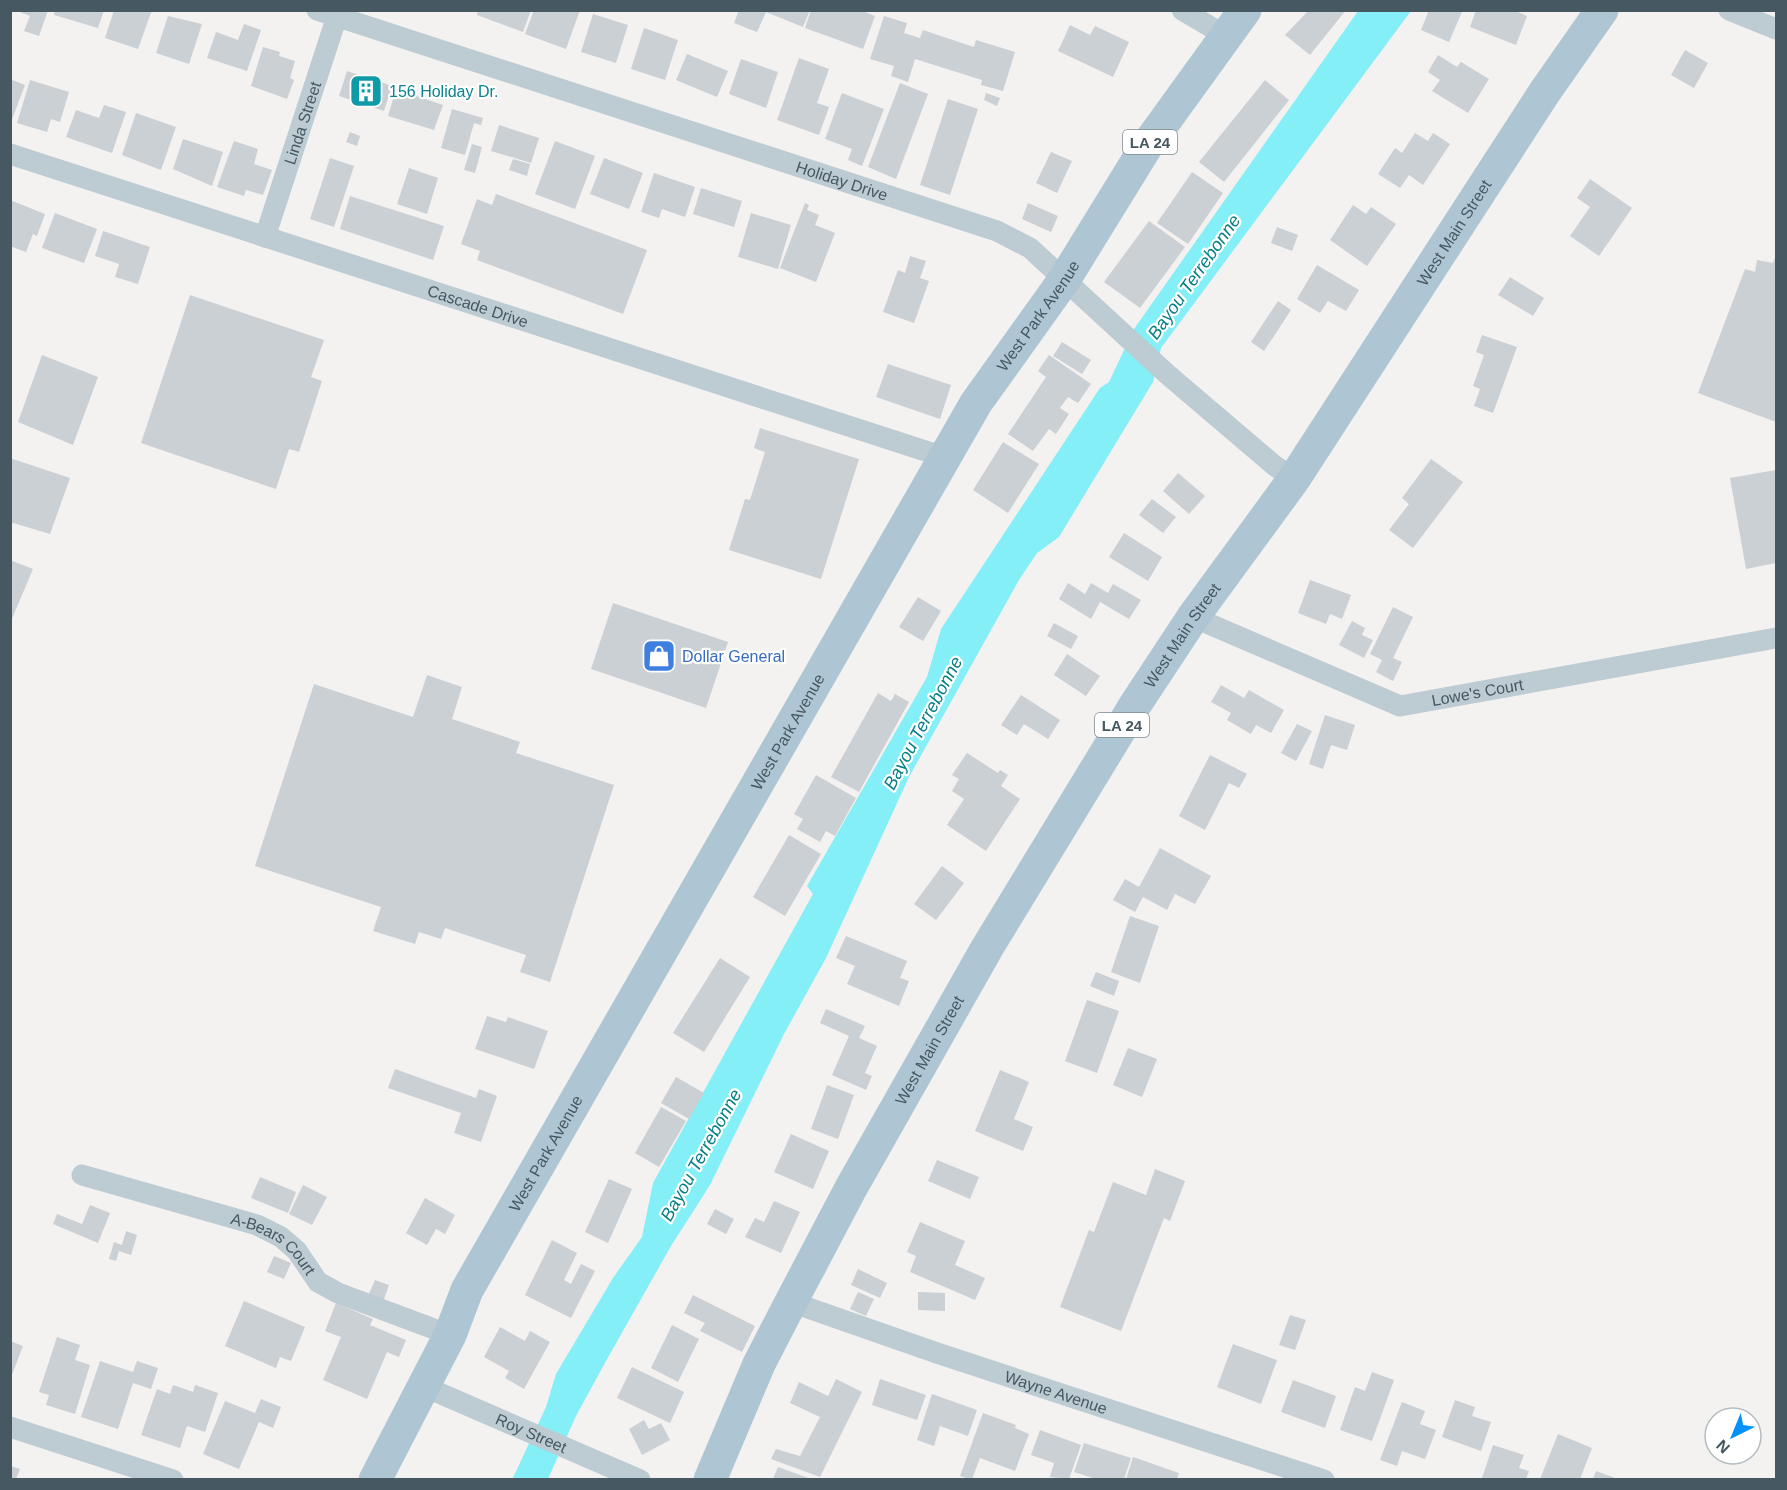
<svg xmlns="http://www.w3.org/2000/svg" width="1787" height="1490" font-family="Helvetica,sans-serif">
<style>
.water{fill:#84eff6}
.building{fill:#cad0d4}
.lines{fill:none;stroke-linecap:round;stroke-linejoin:round}
.street{stroke:#bdcbd2;stroke-width:21}
.primary{stroke:#aec6d3;stroke-width:33}
.labels{text-anchor:middle;dominant-baseline:central;stroke-width:4.5;stroke-linejoin:round;paint-order:stroke}
.shield{fill:#fff;stroke:#7e8a90;stroke-width:1.5}
.shield-label{font-size:15px;font-weight:bold;fill:#465861}
.culture-label{font-size:16px;fill:#0d838f;stroke:#fff;text-anchor:start}
.street-label{font-size:16px;fill:#465861;stroke:#fff}
.shop-label{font-size:16px;fill:#366cbe;stroke:#fff;text-anchor:start}
.water-label{font-size:18px;font-style:italic;fill:#057f88;stroke:#fff}
</style>
<rect width="100%" height="100%" fill="#f4f1f1"/>
<!-- water -->
<path class="water" d="M1358,11H1411L1161,348L1153,382L1059,537L1037,553L1019,580L909,777L826,958L784,1034L710,1185L671,1246L606,1361L576,1416L548,1479L512,1480L546,1407L556,1374L613,1278L642,1237L653,1183L813,894L807,886L927,677L941,629L1100,388L1109,382L1134,329Z"/>
<!-- building -->
<path class="building" d="M15,10H48L39,36L24,31L30,16Z
M55,10H104L98,28L54,15Z
M114,10H152L138,49L105,38Z
M478,10H531L523,32L477,15Z
M534,10H580L566,49L525,34Z
M739,10H810L803,27L766,12L757,32L734,23Z
M811,10H860L875,16L863,49L805,28Z
M1309,10H1346L1310,55L1285,35Z
M1429,10L1462,12L1449,42L1421,30Z
M1476,10H1513L1527,16L1516,45L1470,27Z
M593,14L628,25L616,63L581,52Z
M168,16L202,24L189,64L156,53Z
M884,16L907,23L904,33L920,38L923,30L974,47L976,40L1015,52L1003,91L981,85L982,80L915,59L908,82L891,76L894,66L870,59Z
M244,24L261,30L247,71L207,58L216,32L238,40Z
M1070,25L1090,35L1095,26L1129,42L1113,77L1058,51Z
M644,28L678,40L665,80L631,69Z
M263,47L280,52L279,56L295,61L290,78L294,80L287,99L251,86Z
M1685,50L1708,63L1694,88L1671,75Z
M687,54L728,71L717,97L676,80Z
M1438,55L1457,67L1461,62L1489,79L1468,113L1432,91L1440,80L1428,72Z
M799,58L829,69L817,103L829,107L819,135L777,120Z
M741,59L778,72L766,108L729,94Z
M347,71L367,78L369,74L379,77L378,81L392,86L384,111L339,96Z
M10,79L25,85L11,122H10Z
M30,80L69,92L60,122L51,119L47,132L17,123Z
M1265,80L1289,100L1224,182L1199,162Z
M900,83L928,94L896,179L868,167Z
M396,89L443,105L434,130L388,116Z
M842,93L884,109L862,166L848,160L852,149L825,139Z
M986,93L1000,98L997,106L984,100Z
M948,99L978,109L950,195L920,185Z
M104,105L126,112L112,153L66,137L76,110L99,118Z
M452,109L483,118L481,125L474,123L465,155L441,148Z
M136,113L176,127L161,170L122,155Z
M499,125L539,138L531,163L491,151Z
M350,132L360,136L357,146L346,142Z
M1415,133L1428,141L1433,133L1450,144L1423,185L1409,175L1400,188L1378,174L1395,148L1402,153Z
M183,139L223,152L212,186L173,169Z
M234,141L258,149L254,164L272,170L263,195L246,190L244,196L217,187Z
M555,141L595,156L575,209L535,194Z
M472,144L482,147L475,173L464,170Z
M1051,152L1072,161L1057,193L1036,183Z
M330,158L354,166L334,227L310,219Z
M604,158L643,173L629,209L590,194Z
M513,159L530,164L527,176L509,170Z
M409,168L438,178L427,214L397,204Z
M1192,172L1223,193L1188,244L1157,223Z
M654,173L695,187L685,217L662,209L659,218L641,212Z
M1590,179L1632,208L1599,256L1570,236L1590,207L1577,198Z
M701,188L742,201L734,227L693,214Z
M496,194L647,250L623,314L477,260L480,251L461,244L477,199L492,205Z
M350,196L444,226L433,260L340,229Z
M10,200L45,214L37,236L33,234L26,252L10,246Z
M805,203L809,205L807,210L819,215L815,225L835,233L816,282L780,268Z
M1028,203L1058,216L1051,232L1022,219Z
M1353,205L1366,214L1371,207L1396,224L1367,266L1330,240Z
M55,213L97,229L84,263L42,248Z
M751,213L791,225L778,269L738,257Z
M1149,221L1185,247L1140,308L1104,282Z
M1277,227L1298,235L1292,251L1271,243Z
M103,231L150,247L138,284L115,277L119,264L95,256Z
M1776,254V422L1698,393L1745,269L1755,272L1757,260L1773,263Z
M910,256L926,261L920,278L929,281L914,323L883,312L898,270L905,273Z
M1317,265L1359,290L1346,311L1328,301L1320,313L1297,299Z
M1510,277L1544,298L1533,316L1498,295Z
M190,295L324,340L311,377L322,381L299,452L289,449L276,489L141,443Z
M1278,301L1291,310L1264,351L1251,342Z
M1482,335L1517,347L1493,413L1474,406L1480,389L1473,386L1484,355L1476,352Z
M1062,342L1091,360L1082,374L1053,356Z
M42,355L98,377L73,445L18,422Z
M1049,355L1091,384L1078,403L1068,397L1060,408L1069,414L1056,434L1049,429L1033,451L1008,434L1046,377L1038,371Z
M888,364L951,385L940,419L876,397Z
M760,428L859,459L821,579L729,550L745,499L750,500L765,452L754,448Z
M1003,442L1039,464L1008,513L973,490Z
M10,458L70,478L50,534L10,522Z
M1431,459L1463,482L1413,548L1389,530L1409,504L1402,498Z
M1776,470V563L1746,569L1730,478Z
M1178,473L1205,496L1189,514L1163,491Z
M1152,499L1176,517L1163,533L1139,515Z
M1124,533L1162,557L1148,581L1109,557Z
M10,560L33,569L11,621H10Z
M1310,580L1351,595L1342,619L1330,614L1326,624L1298,613Z
M1068,583L1085,594L1091,583L1108,593L1113,584L1141,600L1129,619L1100,602L1091,619L1059,599Z
M918,597L941,611L923,641L899,627Z
M613,603L728,642L706,708L591,669Z
M1393,607L1413,617L1393,658L1402,662L1393,681L1376,672L1382,660L1370,654Z
M1352,621L1365,628L1362,635L1373,640L1364,658L1339,645Z
M1054,623L1078,636L1071,649L1047,636Z
M1067,654L1100,676L1086,696L1054,675Z
M427,675L462,687L452,719L520,742L516,753L614,785L550,982L520,972L526,955L445,928L441,939L419,932L415,944L373,931L381,907L255,866L314,684L413,717Z
M1221,685L1244,698L1249,690L1284,710L1271,733L1256,725L1251,734L1227,720L1231,713L1211,702Z
M878,693L891,701L895,694L909,702L859,792L831,777Z
M1021,695L1060,720L1048,739L1024,724L1017,735L1001,725Z
M1325,715L1355,725L1347,750L1331,745L1323,769L1309,764Z
M1297,724L1312,731L1296,761L1281,753Z
M967,753L998,773L1000,770L1008,775L1001,786L1020,799L986,851L947,825L964,799L952,791L959,779L952,775Z
M1210,755L1247,774L1239,788L1229,783L1205,830L1179,816Z
M816,775L856,798L835,836L826,831L820,842L797,829L803,819L794,814Z
M789,835L821,854L785,916L753,897Z
M1160,848L1211,876L1195,904L1175,894L1167,910L1143,897L1135,912L1113,900L1125,879L1139,887Z
M942,866L964,883L936,920L914,904Z
M1130,916L1159,926L1140,983L1111,972Z
M846,936L907,961L900,978L909,981L899,1006L847,984L855,966L836,958Z
M720,958L750,977L704,1052L673,1033Z
M1096,972L1119,981L1114,996L1090,986Z
M1087,1000L1119,1011L1097,1073L1065,1061Z
M826,1009L865,1026L859,1038L877,1046L865,1073L872,1076L866,1090L832,1075L849,1036L820,1023Z
M487,1016L506,1022L508,1017L548,1031L534,1069L475,1049Z
M1128,1048L1157,1059L1142,1097L1113,1085Z
M395,1069L476,1098L479,1089L497,1096L481,1142L454,1133L461,1113L388,1088Z
M1000,1070L1029,1082L1014,1119L1033,1127L1023,1151L975,1131Z
M676,1077L704,1093L689,1119L661,1103Z
M827,1085L854,1095L838,1139L811,1129Z
M661,1107L686,1121L659,1167L635,1153Z
M791,1134L829,1151L813,1189L774,1172Z
M937,1160L979,1177L970,1199L928,1181Z
M1155,1169L1185,1181L1170,1221L1164,1218L1121,1331L1060,1307L1089,1230L1094,1232L1113,1182L1146,1195Z
M260,1177L296,1192L288,1213L251,1198Z
M609,1179L632,1189L608,1243L585,1232Z
M303,1185L327,1197L312,1225L289,1214Z
M425,1198L455,1215L445,1234L436,1229L427,1245L406,1233Z
M774,1201L800,1212L781,1253L745,1237L755,1218L764,1222Z
M90,1205L110,1213L98,1243L53,1224L57,1214L82,1224Z
M715,1209L734,1219L726,1234L707,1224Z
M920,1222L965,1241L955,1265L985,1278L975,1300L910,1272L916,1256L907,1252Z
M126,1231L137,1235L131,1255L119,1251L116,1261L109,1259L114,1242L122,1245Z
M552,1240L577,1253L564,1280L571,1284L581,1264L595,1271L571,1318L525,1295Z
M274,1256L291,1263L284,1279L267,1272Z
M858,1269L887,1283L880,1298L851,1285Z
M375,1280L389,1285L383,1302L368,1296Z
M858,1292L874,1299L866,1316L850,1309Z
M918,1292L945,1293V1311L918,1310Z
M693,1295L755,1326L742,1352L700,1331L705,1323L684,1313Z
M244,1301L305,1327L291,1361L280,1357L276,1368L225,1346Z
M336,1303L373,1319L370,1325L406,1340L399,1357L387,1352L367,1399L323,1380L341,1337L325,1331Z
M1290,1315L1306,1320L1295,1350L1279,1345Z
M672,1325L699,1339L678,1382L651,1368Z
M500,1327L525,1341L530,1331L550,1342L524,1389L505,1378L509,1371L484,1357Z
M57,1337L80,1345L75,1360L90,1365L75,1414L46,1405L49,1395L39,1392Z
M10,1341L23,1346L11,1377H10Z
M1233,1344L1277,1360L1261,1404L1217,1387Z
M100,1361L133,1372L137,1361L158,1368L151,1389L133,1383L118,1429L81,1417Z
M632,1367L684,1392L670,1423L617,1398Z
M1372,1372L1394,1380L1372,1441L1340,1430L1355,1387L1365,1391Z
M836,1379L862,1392L820,1477L771,1459L776,1449L800,1456L820,1417L790,1403L799,1382L828,1396Z
M880,1379L926,1395L917,1420L872,1405Z
M1293,1380L1336,1396L1325,1428L1281,1412Z
M173,1385L193,1392L195,1385L218,1393L205,1432L187,1426L180,1448L141,1435L157,1389L170,1394Z
M932,1394L977,1410L968,1436L940,1426L934,1446L917,1440Z
M261,1399L281,1407L273,1428L259,1422L239,1469L203,1454L225,1401L255,1413Z
M1455,1400L1475,1407L1472,1416L1491,1422L1481,1451L1442,1437Z
M1402,1402L1425,1411L1420,1424L1436,1430L1425,1459L1402,1451L1397,1466L1380,1460Z
M983,1413L1016,1425L1015,1428L1029,1434L1015,1471L980,1458L972,1479H969L960,1476Z
M644,1420L649,1429L661,1423L670,1440L642,1455L629,1429Z
M1040,1430L1081,1445L1069,1479L1050,1477L1054,1463L1031,1455Z
M1558,1434L1592,1448L1580,1479H1540Z
M1084,1443L1131,1458L1124,1479H1096L1074,1472Z
M1493,1445L1524,1455L1519,1468L1529,1471L1526,1479L1482,1478Z
M1133,1457L1179,1473L1177,1479H1126Z
M10,1466L20,1469L16,1479H10Z
M778,1467L811,1479H773Z
M1596,1471L1618,1479H1593Z"/>
<g class="lines">
<!-- street -->
<g class="street">
<path id="s1" d="M317,10L997,231L1030,248L1167,374L1275,466L1294,479"/>
<path d="M1182,10L1226,36"/>
<path d="M1729,10L1776,29"/>
<path id="s2" d="M10,154L944,457"/>
<path id="s3" d="M265,237L339,10"/>
<path id="s4" d="M1193,617L1400,706L1776,638"/>
<path id="s5" d="M82,1175L257,1225L281,1237L297,1251L318,1282L338,1293L450,1335"/>
<path id="s6" d="M791,1302L937,1353L1324,1480"/>
<path id="s7" d="M423,1386L640,1480"/>
<path d="M10,1427L173,1480"/>
</g>
<!-- primary -->
<g class="primary">
<path id="s8" d="M375,1480L450,1335L467,1290L976,403L1064,280L1146,147L1245,10"/>
<path id="s9" d="M710,1480L759,1364L791,1302L851,1188L987,948L1135,705L1193,617L1294,479L1544,93L1602,10"/>
</g>
</g>
<!-- icons -->
<defs>
<g id="building-square" transform="scale(1.725)"><rect x="-9" y="-9" width="18" height="18" rx="4" fill="#0f9aa8" stroke="#fff"/><path d="M-4-6H4V6H1V3H-1V6H-4ZM-2.5-4.3h1.7v1.8h-1.7ZM.8-4.3h1.7v1.8H.8ZM-2.5-1h1.7V.8h-1.7ZM.8-1h1.7V.8H.8Z" fill="#fff"/></g>
<g id="shop-square" transform="scale(1.725)"><rect x="-9" y="-9" width="18" height="18" rx="4" fill="#3f7fe0" stroke="#fff"/><path d="M-5-2.5h2.3a2.7 3.5 0 0 1 5.4 0H5L5.5 6h-11ZM-1.5-2.5h3a1.5 2.3 0 0 0-3 0Z" fill="#fff"/></g>
</defs>
<g fill-rule="evenodd">
<use href="#building-square" x="366" y="91"/>
<use href="#shop-square" x="659" y="656"/>
</g>
<g class="labels">
<!-- shield labels -->
<g class="shield">
<rect x="1123" y="130" width="54" height="24" rx="4.5"/>
<rect x="1095" y="713" width="54" height="24" rx="4.5"/>
</g>
<g class="shield-label">
<text x="1150" y="142">LA 24</text>
<text x="1122" y="725">LA 24</text>
</g>
<!-- culture labels -->
<g class="culture-label">
<text x="389" y="91">156 Holiday Dr.</text>
</g>
<!-- street labels -->
<g class="street-label">
<text stroke="none"><textPath href="#s3" startOffset="120">Linda Street</textPath></text>
<text stroke="none"><textPath href="#s1" startOffset="552">Holiday Drive</textPath></text>
<text stroke="none"><textPath href="#s9" startOffset="1455">West Main Street</textPath></text>
<text stroke="none"><textPath href="#s2" startOffset="492">Cascade Drive</textPath></text>
<text stroke="none"><textPath href="#s8" startOffset="1341">West Park Avenue</textPath></text>
<text stroke="none"><textPath href="#s9" startOffset="969">West Main Street</textPath></text>
<text stroke="none"><textPath href="#s4" startOffset="304">Lowe's Court</textPath></text>
<text stroke="none"><textPath href="#s8" startOffset="855">West Park Avenue</textPath></text>
<text stroke="none"><textPath href="#s9" startOffset="483">West Main Street</textPath></text>
<text stroke="none"><textPath href="#s8" startOffset="369">West Park Avenue</textPath></text>
<text stroke="none"><textPath href="#s5" startOffset="206">A-Bears Court</textPath></text>
<text stroke="none"><textPath href="#s6" startOffset="280">Wayne Avenue</textPath></text>
<text stroke="none"><textPath href="#s7" startOffset="118">Roy Street</textPath></text>
</g>
<!-- shop labels -->
<g class="shop-label">
<text x="682" y="656">Dollar General</text>
</g>
<!-- water labels -->
<g class="water-label">
<text transform="translate(1194 277) rotate(-55)">Bayou Terrebonne</text>
<text transform="translate(923 723) rotate(-62)">Bayou Terrebonne</text>
<text transform="translate(701 1155) rotate(-61)">Bayou Terrebonne</text>
</g>
</g>
<!-- border -->
<rect width="1787" height="1490" fill="none" stroke="#465861" stroke-width="24"/>
<!-- north arrow -->
<g transform="translate(1733 1436) rotate(223)"><circle r="28" fill="#ffffff" stroke="#b5bcc0" stroke-width="1.5"/>
<path d="M0-4.5L10 22L0 15L-10 22Z" fill="#0492fa"/>
<text y="-9" font-size="16" font-weight="bold" text-anchor="middle" fill="#465861">N</text>
</g>
</svg>
